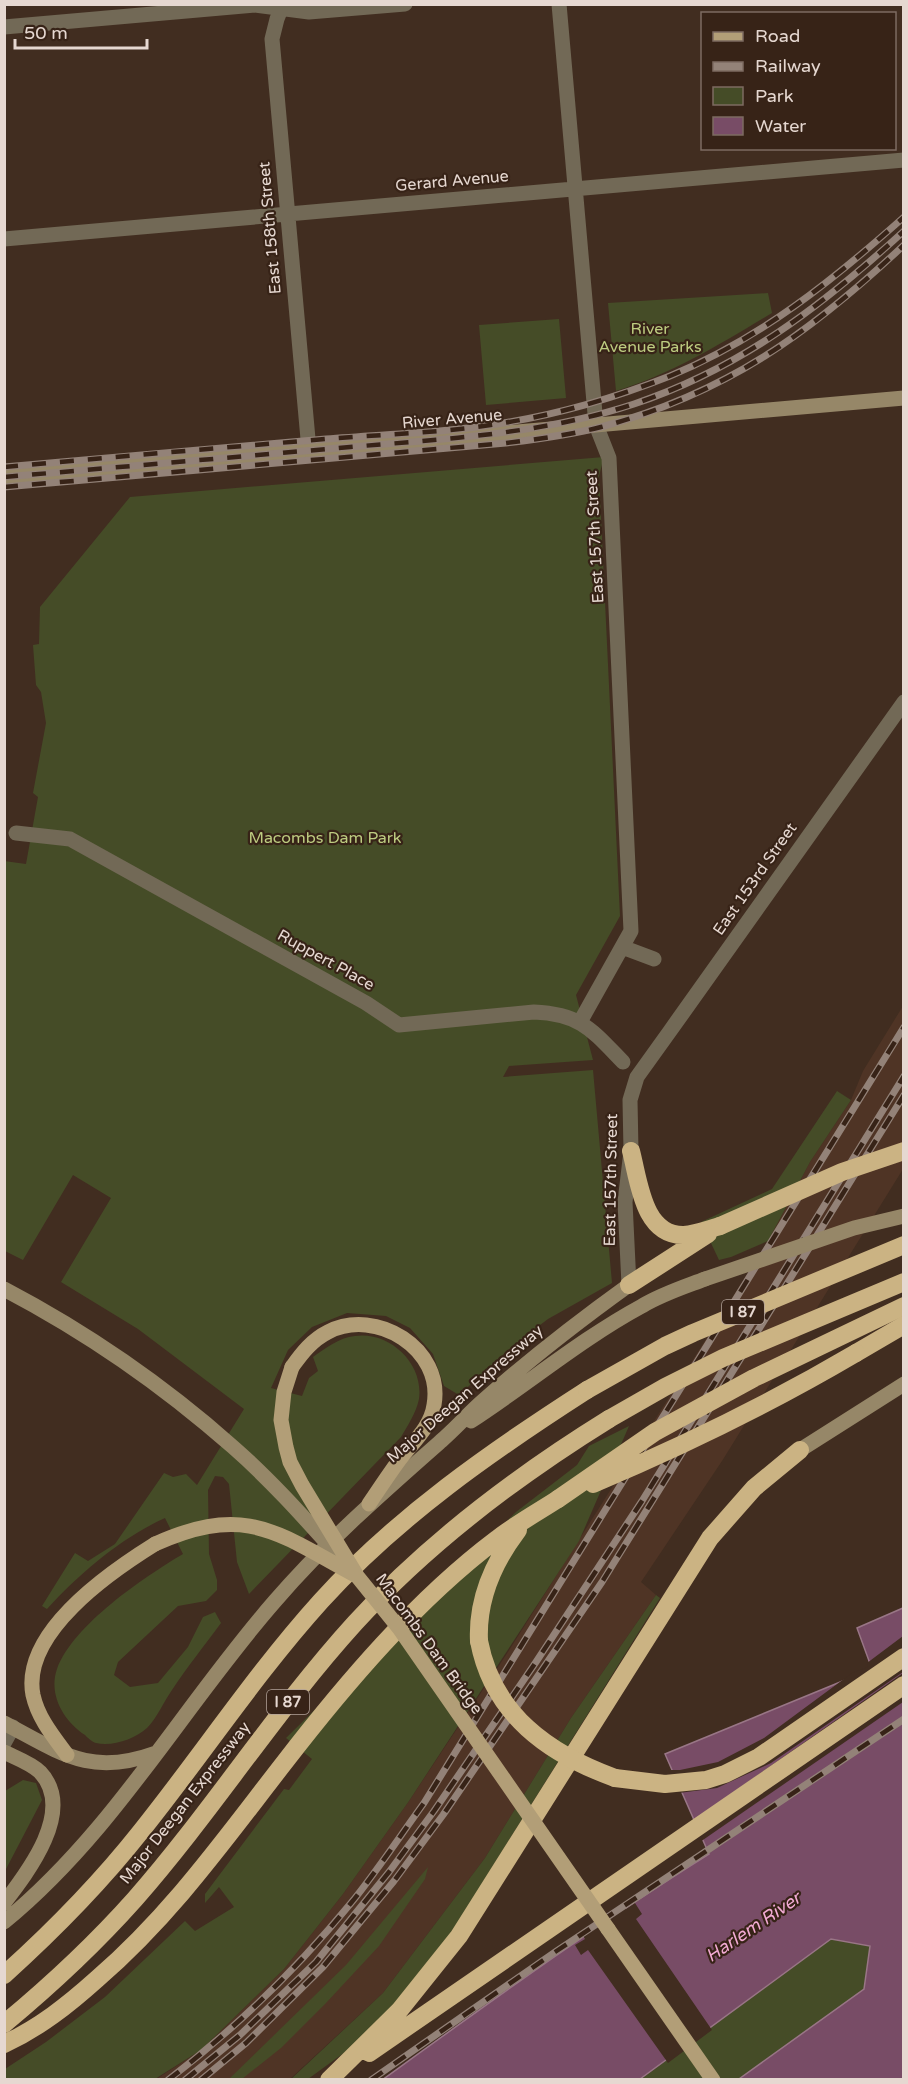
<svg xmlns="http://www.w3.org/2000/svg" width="908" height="2084" font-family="'Varela Round',sans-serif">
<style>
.built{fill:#4f3425}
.green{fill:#454c27}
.water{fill:#784c66;stroke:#997686;stroke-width:1.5}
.pier{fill:#412d20}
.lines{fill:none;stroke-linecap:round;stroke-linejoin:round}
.pedestrian{stroke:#726956;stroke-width:15}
.minor{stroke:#726956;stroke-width:15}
.tertiary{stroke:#726956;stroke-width:15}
.secondary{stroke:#968768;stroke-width:15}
.primary{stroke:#b29e77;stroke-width:15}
.motorway{stroke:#cbb383;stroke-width:18}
.rail-casing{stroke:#938278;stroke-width:7}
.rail{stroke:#372317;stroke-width:4.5;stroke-dasharray:14;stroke-linecap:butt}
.secondary-bridge{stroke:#968768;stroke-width:15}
.primary-bridge{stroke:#b29e77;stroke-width:15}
.motorway-bridge{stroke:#cbb383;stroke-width:18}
.labels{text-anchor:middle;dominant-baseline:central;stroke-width:4.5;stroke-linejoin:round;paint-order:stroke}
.shield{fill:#372317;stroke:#b2a299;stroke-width:1.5}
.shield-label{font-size:15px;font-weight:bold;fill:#e6d8d1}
.street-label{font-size:16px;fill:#e6d8d1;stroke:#372317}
.park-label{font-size:16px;fill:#bdcc80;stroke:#372317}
.water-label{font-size:18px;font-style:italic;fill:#f2aad3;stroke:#372317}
</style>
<rect width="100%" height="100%" fill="#412d20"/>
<!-- built -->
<path class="built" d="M903,1006V1169L722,1461L641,1582L656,1595L571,1718L485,1858L383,1993L290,2079L155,2080L201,2050L284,1969L343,1894L409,1801L508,1652L768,1241L810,1162L851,1100L863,1071Z"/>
<!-- green -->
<path class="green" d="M768,293L772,313C722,343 672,374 616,391L608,303Z
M559,319L566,398L486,405L479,325Z
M604,457L599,476L620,916L576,995L593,1060L509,1066L503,1077L593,1070L612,1283L548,1319L515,1344L459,1395L444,1386L433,1354L410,1328L386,1316L347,1313L312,1327L288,1350L271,1388L302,1396L309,1378L318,1371L313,1357C326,1348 338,1338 355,1336C389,1331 424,1363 419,1399C416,1413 408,1425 401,1437L249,1594L237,1562L229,1484L223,1477L215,1476L208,1490L209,1554L217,1580V1590L206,1601L178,1606L118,1662L114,1675L130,1687L158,1683L188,1647L203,1617L215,1612L221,1623C205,1645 187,1667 172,1690C164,1701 157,1718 147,1728C135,1739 112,1747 96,1743C92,1742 88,1738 85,1735C64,1721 48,1695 57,1669C73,1625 144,1577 183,1554L165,1518C121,1538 80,1573 47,1609L42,1606L75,1553L88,1561L115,1544L164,1473L173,1477L186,1474L197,1485L244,1409L138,1329L61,1282L111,1198L73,1175L23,1260L5,1251L4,861L26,864L38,797L33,793L46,723L41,692L36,685L33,645L39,644L40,607L130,497Z
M837,1091L851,1100L810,1162L768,1241L731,1257L719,1260L701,1222L772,1189Z
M629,1426L579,1541L409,1801L343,1894L284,1969L201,2050L155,2079L5,2080V2069L46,2042L105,1997L185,1921L195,1931L234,1907L219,1887L205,1903V1894L284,1789L289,1790L312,1759L286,1738L516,1512L577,1465L589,1446Z
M656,1595L660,1598L453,1930L370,2034L308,2079L290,2080L383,1993L485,1858L571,1718Z
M23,1780L36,1783L42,1800L5,1871V1791Z
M428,1867L425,1879L379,1946L326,2003L281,2048L242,2079H229L346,1965Z
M831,1939L870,1946L864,1989L739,2079L640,2080Z"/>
<!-- water -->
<path class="water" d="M903,1608V2079H739L864,1989L870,1946L831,1939L640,2079L382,2080C490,2002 597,1924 709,1854L665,1754L872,1669L857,1628Z"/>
<!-- pier -->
<path class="pier" d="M903,1636V1672L771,1763L717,1788L679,1793L668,1770H680L718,1762L764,1738L852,1673L868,1667L867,1663Z
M903,1673V1702L700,1842L691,1822Z
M635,1903L642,1914L636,1919L712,2030L668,2063L588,1950L581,1955L575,1945L585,1939L582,1934L622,1906L626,1909Z"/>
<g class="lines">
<!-- pedestrian -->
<path class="pedestrian" d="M16,833L70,839L366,1003L399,1025L534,1012C581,1014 592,1030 623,1062
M622,947L654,959
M580,1022L631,931L609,458L596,425"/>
<!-- minor -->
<path class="minor" d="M283,4L277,19L272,39L309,450
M559,4L596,425
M4,27L255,5L309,12L405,4
M4,239L904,160
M629,1285L625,1202L631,1151L630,1100L637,1077L670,1031L904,702"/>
<!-- tertiary -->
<path class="tertiary" d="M4,1743L13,1727"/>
<!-- secondary -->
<path class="secondary" d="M4,477L904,398
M471,1421C528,1384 581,1339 642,1306C662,1294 684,1287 705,1279
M800,1450L904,1384
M4,1723C61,1753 90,1777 156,1753
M4,1752C16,1758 31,1763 40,1772C76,1810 28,1872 4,1903
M4,1922C114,1832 183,1706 275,1601C326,1542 383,1492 441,1441C456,1428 469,1413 484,1400C530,1359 579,1321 629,1285"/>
<!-- primary -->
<path class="primary" d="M292,1367C302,1353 312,1340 328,1332C376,1307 444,1349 434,1405C431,1427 413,1442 400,1459C389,1474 379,1489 369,1504
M67,1755C53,1736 38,1718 33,1695C21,1633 110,1572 155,1544
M608,1929L713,2080"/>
<!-- motorway -->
<path class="motorway" d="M631,1151C639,1181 643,1236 684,1235C696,1234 709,1229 720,1226
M629,1285L708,1234
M856,1353L904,1325
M479,1641C477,1599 493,1563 518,1530
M615,1778L665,1784L706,1780L725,1774L759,1757L904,1657
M4,1975C54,1930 101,1882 142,1830C202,1755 256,1673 321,1601C397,1517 492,1451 587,1390
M4,2024C51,1985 95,1944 135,1899C213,1810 276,1710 355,1623C428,1543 517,1476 609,1419
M4,2044C39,2028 68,2005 97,1979C172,1914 224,1840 284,1763C345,1684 417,1599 497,1539C516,1524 538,1512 558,1499
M369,2053L904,1685
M329,2080L399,2011L459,1936L710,1538L754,1488L800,1450"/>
<!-- rail casing -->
<g class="rail-casing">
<path id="rail" d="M4,467C112,457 219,448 326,439C385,434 445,433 503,423C560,414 617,397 670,376C761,338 831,282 904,217
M4,477C120,467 235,457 350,447C445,439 543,434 634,404C741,368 822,306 904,231
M4,487L506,443C538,439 570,435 601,427C727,393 810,333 904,245
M168,2080C236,2028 297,1969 351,1903C377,1871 400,1836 424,1803L904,1027
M185,2080L240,2035L316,1962L389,1872L434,1811L536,1662L642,1501L904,1076
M201,2080L246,2043L323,1967L394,1881L443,1815L602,1582L904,1095
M371,2080L555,1952L904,1719"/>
</g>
<!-- rail -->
<use href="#rail" class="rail"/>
<!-- secondary-bridge -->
<path class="secondary-bridge" d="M705,1279L854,1228L904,1216
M4,1289C86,1332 164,1386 233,1447C273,1482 308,1522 344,1562"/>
<!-- primary-bridge -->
<path class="primary-bridge" d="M292,1367L284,1392L281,1420L286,1447L290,1462L302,1485L357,1576L399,1628L608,1929
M155,1544C247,1503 277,1533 357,1576"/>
<!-- motorway-bridge -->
<path class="motorway-bridge" d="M720,1226L842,1172L904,1151
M587,1390L665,1346L693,1333L904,1245
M609,1419L665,1387L723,1358L904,1282
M593,1484C683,1446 771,1403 856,1353
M558,1499L655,1432L754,1378L904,1306
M479,1641C493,1715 549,1754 615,1778"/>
</g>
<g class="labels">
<!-- shield labels -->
<g class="shield">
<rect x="722" y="1300" width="42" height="24" rx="4.5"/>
<rect x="267" y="1690" width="42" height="24" rx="4.5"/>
</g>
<g class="shield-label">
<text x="743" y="1312">I 87</text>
<text x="288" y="1702">I 87</text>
</g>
<!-- street labels -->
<g class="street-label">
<text transform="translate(452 181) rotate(-5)">Gerard Avenue</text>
<text transform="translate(270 228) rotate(-95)">East 158th Street</text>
<text transform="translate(452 419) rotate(-5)">River Avenue</text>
<text transform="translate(595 537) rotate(-93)">East 157th Street</text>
<text transform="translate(755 879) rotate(-55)">East 153rd Street</text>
<text transform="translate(326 960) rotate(29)">Ruppert Place</text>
<text transform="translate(611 1180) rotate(-89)">East 157th Street</text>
<text transform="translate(465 1394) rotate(-41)">Major Deegan Expressway</text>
<text transform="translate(429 1644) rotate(54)">Macombs Dam Bridge</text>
<text transform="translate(185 1803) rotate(-52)">Major Deegan Expressway</text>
</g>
<!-- park labels -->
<g class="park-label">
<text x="650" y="329">River<tspan x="650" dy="18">Avenue Parks</tspan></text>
<text x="325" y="838">Macombs Dam Park</text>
</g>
<!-- water labels -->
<g class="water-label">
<text transform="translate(753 1927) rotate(-34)">Harlem River</text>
</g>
</g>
<!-- border -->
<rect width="908" height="2084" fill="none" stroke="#e6d8d1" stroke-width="12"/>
<!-- legend -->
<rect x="701" y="12" width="195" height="138" fill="#372317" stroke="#7d6b61" stroke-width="1.5"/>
<rect x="713" y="32" width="30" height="9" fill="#b29e77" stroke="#7d6b61" stroke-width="1.5"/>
<text x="755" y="42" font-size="18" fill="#e6d8d1">Road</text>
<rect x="713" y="62" width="30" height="9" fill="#938278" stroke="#7d6b61" stroke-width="1.5"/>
<text x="755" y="72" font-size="18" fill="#e6d8d1">Railway</text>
<rect x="713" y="87" width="30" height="18" fill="#454c27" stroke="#7d6b61" stroke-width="1.5"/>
<text x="755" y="102" font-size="18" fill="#e6d8d1">Park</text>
<rect x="713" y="117" width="30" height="18" fill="#784c66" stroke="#7d6b61" stroke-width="1.5"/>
<text x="755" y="132" font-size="18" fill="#e6d8d1">Water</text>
<!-- scale -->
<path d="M15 39v9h132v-9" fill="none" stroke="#e6d8d1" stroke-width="3"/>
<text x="24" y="39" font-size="18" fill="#e6d8d1" stroke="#372317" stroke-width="4.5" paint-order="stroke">50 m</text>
</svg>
